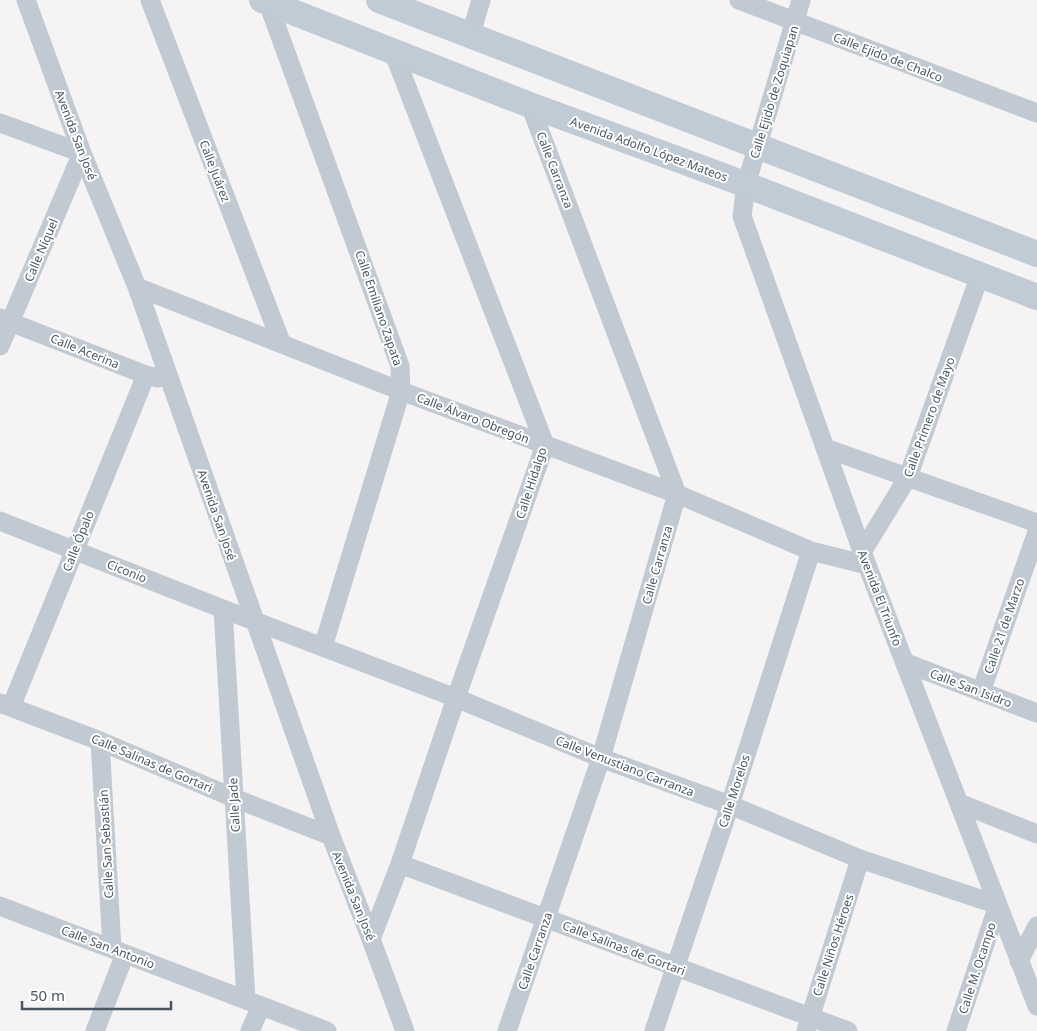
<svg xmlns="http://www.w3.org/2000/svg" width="1037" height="1031" font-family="'Noto Sans',sans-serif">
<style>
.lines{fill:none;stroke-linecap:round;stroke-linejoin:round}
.street{stroke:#c1cad2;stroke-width:19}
.secondary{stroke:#c1cbd6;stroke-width:26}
.labels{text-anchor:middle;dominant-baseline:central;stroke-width:4;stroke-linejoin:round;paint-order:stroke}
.street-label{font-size:12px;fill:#4a5661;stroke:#fff}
</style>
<rect width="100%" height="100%" fill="#f5f3f3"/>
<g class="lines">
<!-- street -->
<path class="street" d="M26,0L82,153L137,287L331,836L371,939L405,1031
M150,0L281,342
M739,0L1037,113
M801,0L746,185L742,216L867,565L1037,1006
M268,3L400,366L401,391L323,647
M471,34L481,0
M0,123L82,153L0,346
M137,287L401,391L677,494L811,551L867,565
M0,318L146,375L158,378
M825,448L1037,523
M0,521L223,609L456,698L601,758L730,805L860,859L998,905L956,1031
M862,552L908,477L980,275
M223,609L246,1000
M906,663L1037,713
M981,692L1037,532
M0,703L100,741L234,798L331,836
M11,707L146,375
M100,741L112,948
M959,803L1037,834
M400,864L848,1031
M0,906L327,1031
M371,939L400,864L456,698L545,445L393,51
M1019,961L1037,926
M95,1031L125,954
M250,1031L261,1006
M507,1031L601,758L677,494L530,105
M654,1031L730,805L811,551
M806,1031L860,859"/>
<!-- secondary -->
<path class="secondary" d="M262,0L530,105L723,176L1037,297
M379,0L1037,254"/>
</g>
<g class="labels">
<!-- street labels -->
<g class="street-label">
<text transform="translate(888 57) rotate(21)">Calle Ejido de Chalco</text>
<text transform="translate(774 92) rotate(-73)">Calle Ejido de Zoquiapan</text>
<text transform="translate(76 135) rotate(69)">Avenida San José</text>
<text transform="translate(649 149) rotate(20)">Avenida Adolfo López Mateos</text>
<text transform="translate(555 170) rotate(69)">Calle Carranza</text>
<text transform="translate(215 171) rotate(69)">Calle Juárez</text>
<text transform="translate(41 250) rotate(-67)">Calle Níquel</text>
<text transform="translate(379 308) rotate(71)">Calle Emiliano Zapata</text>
<text transform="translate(85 351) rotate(22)">Calle Acerina</text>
<text transform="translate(929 417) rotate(-70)">Calle Primero de Mayo</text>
<text transform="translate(473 418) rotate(21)">Calle Álvaro Obregón</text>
<text transform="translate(531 483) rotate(-72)">Calle Hidalgo</text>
<text transform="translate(217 515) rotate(71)">Avenida San José</text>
<text transform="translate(78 541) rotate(-68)">Calle Ópalo</text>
<text transform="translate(657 565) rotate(-74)">Calle Carranza</text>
<text transform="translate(127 571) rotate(22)">Ciconio</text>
<text transform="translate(880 598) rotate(69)">Avenida El Triunfo</text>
<text transform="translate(1004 626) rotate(-71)">Calle 21 de Marzo</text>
<text transform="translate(971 688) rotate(21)">Calle San Isidro</text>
<text transform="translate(152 763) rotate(23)">Calle Salinas de Gortari</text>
<text transform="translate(625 766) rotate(21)">Calle Venustiano Carranza</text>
<text transform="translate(734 791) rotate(-72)">Calle Morelos</text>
<text transform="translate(234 805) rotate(-93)">Calle Jade</text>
<text transform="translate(106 844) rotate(-93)">Calle San Sebastián</text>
<text transform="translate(354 896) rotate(68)">Avenida San José</text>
<text transform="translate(833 945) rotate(-72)">Calle Niños Héroes</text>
<text transform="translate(108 947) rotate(21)">Calle San Antonio</text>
<text transform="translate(624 948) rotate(21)">Calle Salinas de Gortari</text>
<text transform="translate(535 951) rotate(-71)">Calle Carranza</text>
<text transform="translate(977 968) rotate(-72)">Calle M. Ocampo</text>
</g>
</g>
<!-- scale -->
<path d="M22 1001v8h149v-8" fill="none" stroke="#4a5661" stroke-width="2.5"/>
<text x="30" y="1001" font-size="15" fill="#4a5661" stroke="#ffffff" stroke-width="4" paint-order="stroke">50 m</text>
</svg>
